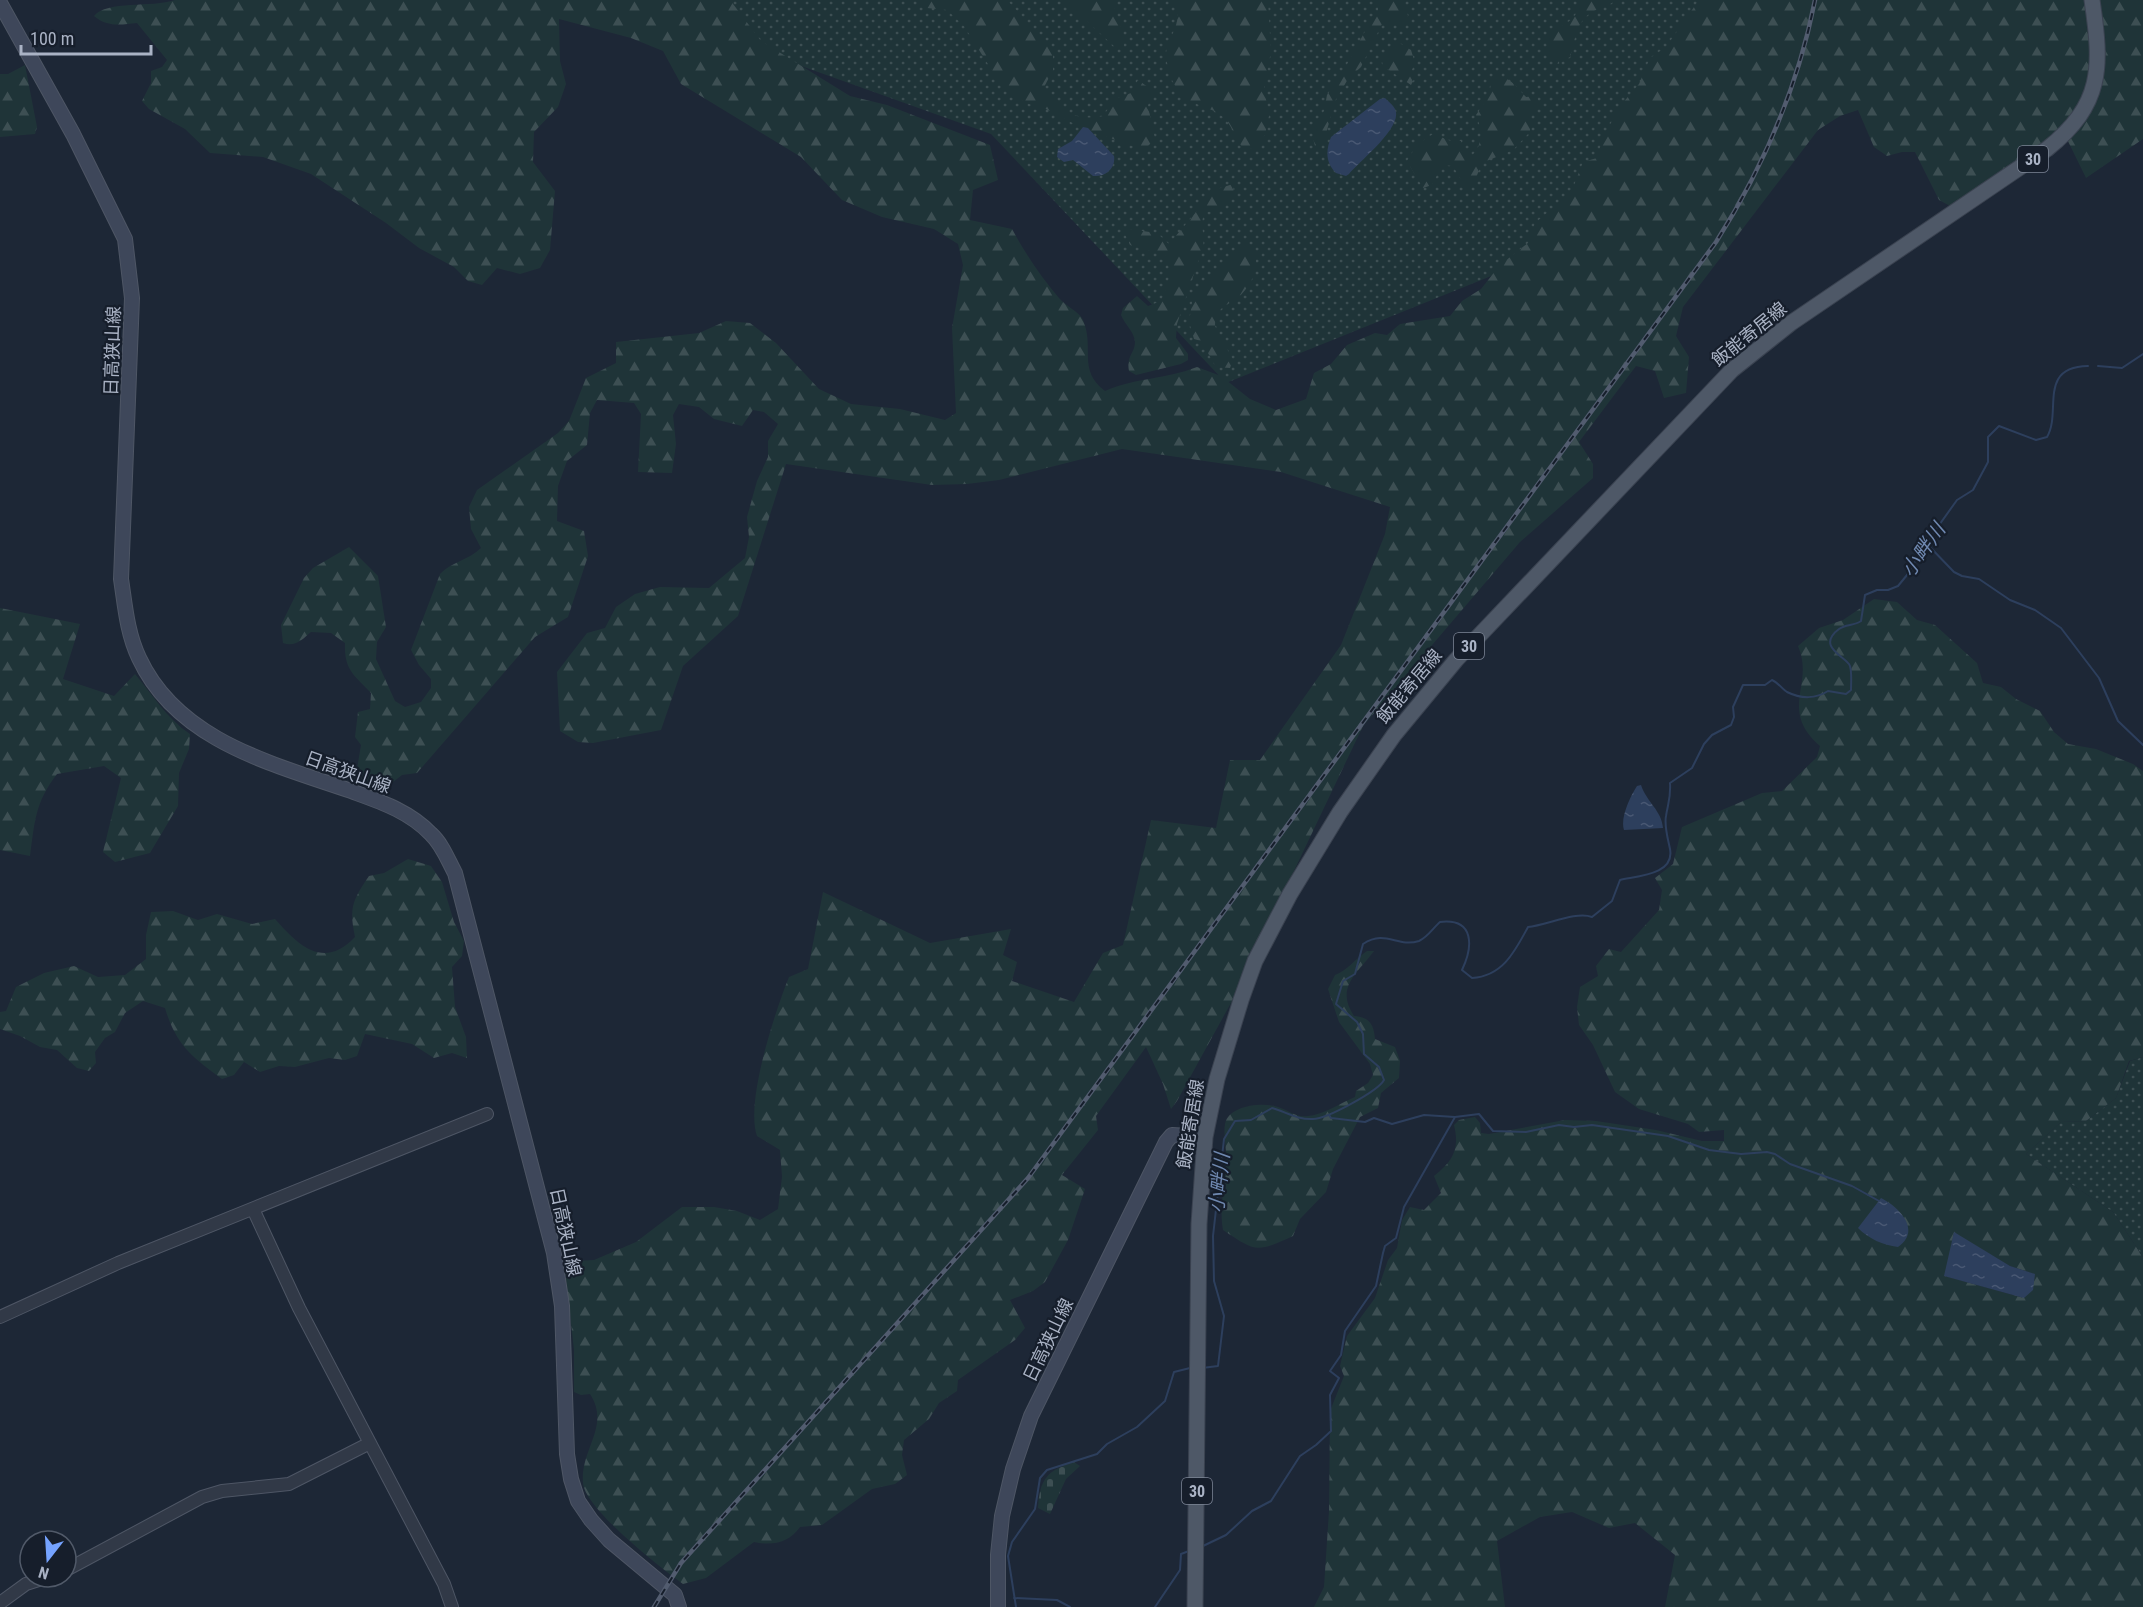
<svg xmlns="http://www.w3.org/2000/svg" width="2143" height="1607" font-family="'Roboto Condensed','Noto Sans JP',sans-serif">
<style>
.grass{fill:url(#grass-dots)}
.forest{fill:url(#forest-firs);fill-rule:evenodd}
.cemetery{fill:url(#cemetery-stones)}
.water{fill:url(#water-ripples)}
.lines{fill:none;stroke-linecap:round;stroke-linejoin:round}
.stream{stroke:#2d3f5d;stroke-width:2}
.tertiary-casing{stroke:#4e5665;stroke-width:14}
.secondary-casing{stroke:#4e5665;stroke-width:16}
.primary-casing{stroke:#3a4250;stroke-width:17}
.tertiary{stroke:#313947;stroke-width:12}
.secondary{stroke:#3e475a;stroke-width:14}
.primary{stroke:#4e5867;stroke-width:15}
.rail-casing{stroke:#525c6f;stroke-width:4.5}
.rail{stroke:#161e2b;stroke-width:2;stroke-dasharray:7;stroke-linecap:butt}
.labels{text-anchor:middle;dominant-baseline:central;stroke-width:4.5;stroke-linejoin:round;paint-order:stroke}
.shield{fill:#161e2b;stroke:#7e8697;stroke-width:1.5}
.shield-label{font-size:16px;font-weight:bold;fill:#aab3c5}
.street-label{font-size:18px;fill:#aab3c5;stroke:#161e2b}
.water-label{font-size:20px;font-style:italic;fill:#6f88b0;stroke:#161e2b}
</style>
<defs>
<pattern id="grass-dots" width="8" height="8" patternUnits="userSpaceOnUse" patternTransform="scale(1.5)"><rect width="8" height="8" fill="#1f3438"/><path d="M2 2h.1M6 6h.1" fill="none" stroke="#3d4f53" stroke-width="1.8" stroke-linecap="round"/></pattern>
<pattern id="forest-firs" width="22" height="20" patternUnits="userSpaceOnUse" patternTransform="scale(1.5)"><rect width="22" height="20" fill="#1f3438"/><path d="M5 1l3.5 6h-7zM16 11l3.5 6h-7z" fill="#3d4f53"/></pattern>
<pattern id="cemetery-stones" width="16" height="16" patternUnits="userSpaceOnUse" patternTransform="scale(1.5)"><rect width="16" height="16" fill="#1f3438"/><path d="M2 7V4a2 2 0 0 1 4 0v3zM10 15v-3a2 2 0 0 1 4 0v3z" fill="#3d4f53"/></pattern>
<pattern id="water-ripples" width="26" height="14" patternUnits="userSpaceOnUse" patternTransform="scale(1.5)"><rect width="26" height="14" fill="#2d3f5d"/><path d="M2 4q2-2 4 0t4 0M15 11q2-2 4 0t4 0" fill="none" stroke="#495873"/></pattern>
</defs>
<rect width="100%" height="100%" fill="#1d2736"/>
<!-- grass -->
<path class="grass" d="M705,0H1750L1558,249L1226,383L991,134L765,53Z
M2143,1057V1257L2113,1212L2026,1154L2061,1122L2086,1121L2116,1098L2130,1061Z"/>
<!-- forest -->
<path class="forest" d="M175,0H730L761,41L850,96L887,105L990,145L998,180L973,190L970,220L1012,229C1025,253 1041,277 1059,298C1065,306 1079,311 1083,320C1095,348 1077,370 1105,391C1134,378 1167,379 1197,367L1221,376L1250,399L1276,410L1306,399L1314,373L1331,364L1347,345L1375,333L1387,335L1400,324L1450,316L1462,301L1481,289L1500,265L1528,243L1535,223L1571,193L1583,162L1597,158L1603,137L1621,105L1639,84L1650,58L1666,47L1699,0H2143V139L2086,178L2063,131L1952,207L1939,200L1915,152H1902L1887,156L1874,147L1858,110L1840,116L1818,130L1683,307L1676,336L1689,357L1686,393L1664,398L1655,371L1636,366L1579,442L1593,464V478L1520,542L1363,726L1232,1001L1177,1101L1171,1109L1163,1084L1146,1047L1096,1116L1098,1130L1062,1175L1085,1189L1068,1240L1045,1282L1033,1291L1010,1300L1025,1328L1015,1340L958,1380L957,1391L939,1403L929,1419L904,1440L902,1455L907,1475L895,1484L872,1489L822,1525L800,1527C789,1543 772,1546 754,1542L706,1578L683,1584C661,1568 585,1509 583,1483C580,1449 611,1426 590,1394L581,1395L574,1392V1350L565,1270L576,1261L594,1260L636,1242L682,1207H714L737,1211L760,1220L778,1209L782,1177L780,1150L757,1136C745,1102 775,1012 789,977L808,969L823,892L930,943L1011,929L1003,955L1017,962L1012,981L1074,1002L1103,953L1123,945L1151,820L1216,828L1230,760H1260L1341,645L1385,534L1390,507L1281,472L1122,449L999,480L967,484L932,485L786,464L738,616L683,666L661,730L593,743L578,742L560,731L557,672L587,633L605,628L616,607L635,594L660,587L709,588L745,558L749,537L747,517L757,481L768,457V441L778,424L764,412L753,410L742,426L714,419L699,407L679,404L673,415L676,444L672,473L638,472L641,414L634,403L597,400L590,413L587,445L567,461L558,486L557,521L584,531L588,556L568,617L535,637L417,773L402,775L388,786L362,782L357,769L361,745L355,737L358,712L370,709L371,693C354,675 344,670 345,643L331,633L311,632C302,640 295,647 283,643L281,625L304,578L313,568L349,547L378,576L386,627L377,642L376,659L395,701L405,707L421,702L431,688V679L419,665L411,650L440,574C451,562 469,560 481,548L471,529L469,507L477,490L558,433L569,421L586,378L616,363V342L699,333L726,321L750,323L776,343L819,389L851,404L900,409L945,420L956,413L952,328L963,265L958,244L934,229L882,217L842,200L801,157L681,84L663,51L631,38L559,19L560,61L566,84L558,107L534,132L533,162L555,191L550,250L540,268L520,274L497,268L482,285L468,281L454,267L419,248L386,223L311,174L263,157L210,153L185,129L149,109L142,101L151,83V71L162,67L167,60L137,23C120,25 107,27 94,16C107,0 152,8 175,0Z
M915,0H1007L1053,50V70L1043,89C1063,110 1073,122 1103,116L1115,99L1131,93L1138,80L1152,90L1148,106L1155,139L1144,150L1082,128L1046,109L1026,103L1014,95L991,69L964,26L947,10L927,8Z
M1064,0H1112L1123,33L1124,47L1117,49Z
M1172,0H1268L1271,52L1264,86L1269,116L1265,135L1254,149L1243,148C1236,140 1233,128 1226,120C1212,103 1186,110 1172,80C1170,75 1165,58 1166,53C1167,37 1187,20 1172,0Z
M1378,0H1404L1408,16L1401,24H1382L1361,67L1348,79L1335,101L1324,141L1315,146L1313,138L1316,123L1324,111L1327,95L1345,68L1369,24L1378,14Z
M1581,0H1615C1609,7 1602,6 1594,11C1575,21 1576,39 1570,57L1558,64L1549,54L1545,38L1549,30C1566,26 1578,18 1581,0Z
M1398,42L1411,50L1415,63L1411,72L1415,77L1411,85L1383,66L1381,57Z
M25,65L37,127L35,134L0,137V74H8Z
M1492,76C1510,76 1515,85 1526,97L1537,96L1539,104L1530,118V132L1513,150L1482,163L1473,185H1464L1453,166L1442,165L1432,185L1423,188L1407,161C1414,148 1421,141 1433,134L1451,141H1461L1460,150L1470,157C1483,147 1483,131 1476,115L1489,96Z
M1233,184C1236,205 1222,209 1204,213C1200,226 1205,234 1203,247L1177,324L1176,338L1188,354V360L1181,364L1136,375L1129,371C1126,356 1135,353 1135,342C1134,331 1125,325 1121,315L1123,308L1137,296L1148,306L1161,301C1169,281 1174,272 1163,251H1150L1130,245L1124,232L1128,229L1157,233L1169,244L1202,205L1208,192Z
M1245,245C1267,258 1252,285 1238,298C1233,302 1226,304 1222,308C1217,313 1215,320 1215,326L1233,360L1230,368L1216,367L1201,341L1194,339L1189,322L1193,296L1200,286L1220,271L1224,258L1234,255Z
M1874,599L1897,602L1917,620L1935,625L1977,663L1983,683L2001,687L2016,699L2040,711L2054,732L2068,744L2096,749L2133,764L2143,771V1057L2129,1061L2116,1098L2086,1121L2061,1122L2026,1154L2113,1212L2143,1257V1607H1665L1675,1555L1635,1523L1609,1528L1572,1512L1540,1517L1497,1541L1505,1607H1314L1324,1587L1329,1511L1330,1411L1344,1376L1340,1366L1347,1336L1375,1298L1388,1260L1397,1248L1402,1220L1410,1207L1424,1210L1441,1193L1434,1176C1453,1161 1460,1149 1454,1125L1459,1120L1475,1117L1480,1123L1481,1133L1489,1134L1565,1120L1596,1121L1656,1130L1702,1141H1724V1130L1699,1132L1688,1124L1639,1109L1615,1092L1593,1045L1579,1025L1577,1007L1580,987L1598,976L1596,966L1609,949L1621,952L1659,910L1662,890L1655,878L1673,864L1682,827L1762,793L1782,791L1817,757L1820,746C1778,709 1815,685 1798,646L1819,628L1843,620ZM1954,1233L2010,1266L2034,1274L2024,1298L1945,1276Z
M0,608L80,624L63,679L114,696L135,674C152,694 167,719 190,734L189,749L179,773L178,806L150,853L115,862L103,852L121,778L104,766L57,774C35,803 35,820 30,856L0,850Z
M408,859L431,866L442,882L454,922L464,941L462,956L452,967L455,1007L466,1037L467,1058L452,1053L434,1058L412,1044L365,1034L357,1056L345,1060L329,1058L295,1067L279,1066L260,1072L244,1062L234,1075L222,1079C192,1057 176,1045 165,1008L143,1001L125,1013L115,1032L105,1038L95,1052L96,1063L89,1071L77,1068L57,1050L40,1047L20,1036L0,1029V1012L6,1011L16,987L44,973L74,966L98,977L125,975L146,959V935L151,912L173,911L198,920L217,914L252,924L275,919C299,946 324,970 355,937C349,908 352,901 369,876L384,873Z
M1367,951H1374C1357,974 1335,987 1354,1016C1369,1017 1374,1024 1375,1039L1395,1047L1400,1061L1399,1078L1381,1093L1378,1108L1360,1117L1333,1169L1326,1192L1300,1219L1293,1236C1256,1253 1256,1252 1223,1230C1219,1208 1225,1183 1226,1161C1227,1149 1223,1135 1225,1124C1229,1105 1263,1102 1278,1107C1288,1110 1296,1118 1308,1116C1322,1115 1341,1103 1355,1097L1356,1091L1368,1083L1373,1075L1370,1064L1339,1022L1328,989L1335,975C1347,971 1356,958 1367,951Z"/>
<!-- cemetery -->
<path class="cemetery" d="M1074,1462L1080,1466L1066,1479L1050,1514L1038,1508C1040,1478 1047,1471 1074,1462Z"/>
<!-- water -->
<path class="water" d="M1385,98C1388,101 1393,105 1395,109C1404,127 1358,162 1349,174L1346,176L1336,173C1325,162 1326,150 1331,137L1380,99Z
M1083,127L1088,128L1114,156C1116,169 1105,177 1093,176L1073,160L1064,162L1057,157L1058,149L1072,141Z
M1641,785C1646,801 1662,811 1663,828L1624,830C1620,818 1630,797 1637,786Z
M1881,1198C1899,1207 1922,1230 1898,1247C1883,1245 1869,1239 1858,1228Z
M1954,1232L2010,1266L2035,1274L2033,1290L2024,1298L1944,1276Z"/>
<g class="lines">
<!-- stream -->
<path class="stream" d="M2098,366L2122,368L2143,354
M1927,544L1954,572L1962,576L1979,579L2010,600L2035,610L2061,628L2099,678L2118,721L2143,745
M1329,1115L1331,1118L1365,1122L1374,1118L1392,1124L1424,1115L1455,1117
M1202,1368L1218,1366L1224,1316L1214,1281L1213,1236L1224,1139L1235,1121L1251,1120L1272,1108C1286,1112 1298,1120 1313,1119C1327,1119 1378,1091 1384,1080L1379,1067L1364,1054L1363,1034L1357,1022L1336,1004L1343,981L1355,974L1363,944C1386,929 1397,948 1419,941C1428,937 1433,928 1440,922C1475,918 1473,947 1462,970L1472,978C1503,976 1515,951 1528,927C1547,925 1576,911 1592,917L1612,901L1620,880C1637,876 1675,875 1670,849C1668,839 1664,826 1666,816C1668,803 1671,798 1670,783L1692,768L1704,744L1712,735L1731,725L1734,717L1733,707L1743,685H1765L1772,680C1779,683 1782,689 1787,692C1801,699 1816,699 1828,691L1846,694L1851,690C1851,683 1852,673 1850,666C1847,657 1815,647 1839,629C1846,624 1854,626 1861,621L1865,595L1877,590H1888L1898,586L1907,575L1922,549L1957,500L1973,490L1988,462V437L1999,426L2036,440L2047,437C2062,412 2037,367 2088,366
M1203,1546L1226,1535L1252,1511L1271,1501L1300,1456L1316,1445L1331,1431L1330,1395L1339,1378L1330,1371L1341,1355L1345,1331L1376,1286L1383,1253L1385,1246L1396,1238L1404,1207L1455,1117L1479,1114L1493,1131L1526,1132L1559,1125L1574,1127L1592,1125L1668,1136L1709,1150L1741,1154L1767,1152L1775,1154L1790,1164L1852,1186L1879,1201
M1014,1598L1057,1600L1070,1607
M1016,1607L1008,1556L1012,1542L1035,1509L1040,1478L1047,1470L1097,1454L1107,1444L1137,1427L1165,1401L1174,1372L1190,1368
M1155,1607L1180,1570L1181,1554L1189,1551"/>
<!-- tertiary casing -->
<g class="tertiary-casing">
<path id="tertiary" d="M253,1209L299,1308L444,1584L452,1607
M0,1317L118,1263L487,1114
M66,1570L202,1497L222,1491L289,1484L370,1443
M0,1603L26,1584L48,1577"/>
</g>
<!-- secondary casing -->
<g class="secondary-casing">
<path id="secondary" d="M0,3L73,134L125,239L132,298L121,579C125,605 127,633 139,658C177,740 270,763 348,790C378,801 408,810 431,834C442,844 448,860 455,873L554,1253L562,1306L567,1454L571,1479L578,1501L591,1520L609,1540L675,1595L679,1607
M998,1607V1555L1002,1516L1013,1469L1031,1416L1166,1142L1172,1135L1205,1137"/>
</g>
<!-- primary casing -->
<g class="primary-casing">
<path id="primary" d="M1195,1607L1199,1224L1205,1137L1217,1079L1241,1000L1255,961L1290,894L1340,812L1394,735L1456,660L1732,370L1791,323L2047,149C2103,104 2102,68 2092,0"/>
</g>
<!-- tertiary -->
<use href="#tertiary" class="tertiary"/>
<!-- secondary -->
<use href="#secondary" class="secondary"/>
<!-- primary -->
<use href="#primary" class="primary"/>
<!-- rail casing -->
<g class="rail-casing">
<path id="rail" d="M654,1607L681,1563L1028,1178L1716,242C1763,168 1798,87 1815,0"/>
</g>
<!-- rail -->
<use href="#rail" class="rail"/>
</g>
<g class="labels">
<!-- shield labels -->
<g class="shield">
<rect x="2018" y="146" width="30" height="26" rx="4.5"/>
<rect x="1454" y="633" width="30" height="26" rx="4.5"/>
<rect x="1182" y="1478" width="30" height="26" rx="4.5"/>
</g>
<g class="shield-label">
<text x="2033" y="159">30</text>
<text x="1469" y="646">30</text>
<text x="1197" y="1491">30</text>
</g>
<!-- street labels -->
<g class="street-label">
<text transform="translate(1749 334) rotate(-39)">飯能寄居線</text>
<text transform="translate(112 351) rotate(-88)">日高狭山線</text>
<text transform="translate(1409 686) rotate(-50)">飯能寄居線</text>
<text transform="translate(348 772) rotate(20)">日高狭山線</text>
<text transform="translate(1190 1124) rotate(-81)">飯能寄居線</text>
<text transform="translate(566 1232) rotate(78)">日高狭山線</text>
<text transform="translate(1048 1340) rotate(-64)">日高狭山線</text>
</g>
<!-- water labels -->
<g class="water-label">
<text transform="translate(1923 550) rotate(-55)">小畔川</text>
<text transform="translate(1219 1183) rotate(-84)">小畔川</text>
</g>
</g>
<!-- north arrow -->
<g transform="translate(48 1559) rotate(197)"><circle r="28" fill="#161e2b" stroke="#515a69" stroke-width="1.5"/>
<path d="M0-4.5L10 22L0 15L-10 22Z" fill="#75a3ff"/>
<text y="-9" font-size="16" font-weight="bold" text-anchor="middle" fill="#aab3c5">N</text>
</g>
<!-- scale -->
<path d="M21 45v9h130v-9" fill="none" stroke="#aab3c5" stroke-width="3"/>
<text x="30" y="45" font-size="18" fill="#aab3c5" stroke="#161e2b" stroke-width="4.5" paint-order="stroke">100 m</text>
</svg>
